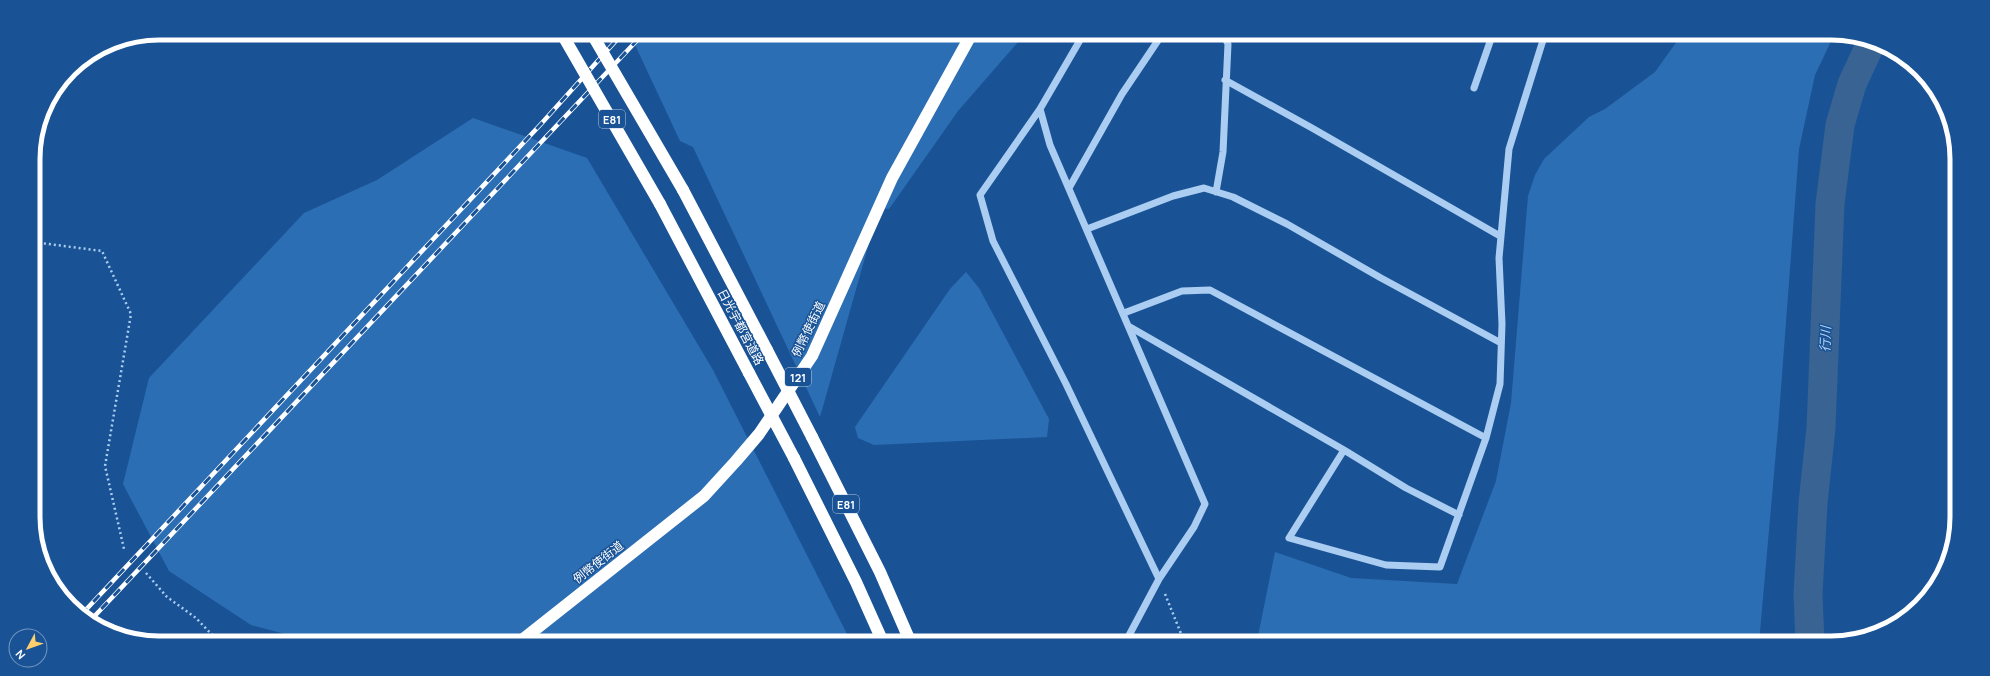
<svg xmlns="http://www.w3.org/2000/svg" width="1990" height="676" font-family="Manrope,'Noto Sans JP',sans-serif">
<style>
.green{fill:#2c6eb4}
.lines{fill:none;stroke-linecap:round;stroke-linejoin:round}
.river{stroke:#386393;stroke-width:29}
.path{stroke:#abcdf1;stroke-width:2.5;stroke-dasharray:2 3;stroke-linecap:butt}
.minor{stroke:#abcdf1;stroke-width:7}
.highway{stroke:#fff;stroke-width:12}
.rail-casing{stroke:#fff;stroke-width:4.5}
.rail{stroke:#195396;stroke-width:3;stroke-dasharray:9;stroke-linecap:butt}
.highway-bridge{stroke:#fff;stroke-width:12}
.labels{text-anchor:middle;dominant-baseline:central;stroke-width:3;stroke-linejoin:round;paint-order:stroke}
.shield{fill:#195396;stroke:#bacbe0;stroke-width:1}
.shield-label{font-size:11px;font-weight:bold;fill:#fff}
.street-label{font-size:12px;fill:#fff;stroke:#195396}
.water-label{font-size:13px;font-style:italic;fill:#b8d7f7;stroke:#195396}
.rim{fill:none;stroke:#fff;stroke-width:5}
</style>
<rect width="100%" height="100%" fill="#195396"/>
<!-- green -->
<path class="green" d="M630,34L1024,35L958,111L889,209L879,208L820,417L693,147L680,141Z
M1680,37H1833L1815,75L1799,149L1778,428L1759,643L1257,641L1275,552L1351,578L1457,584L1496,481L1511,403L1528,196L1535,175L1544,159L1589,117L1605,109L1655,72Z
M473,118L587,158L713,370L848,636L849,640L304,639L251,625L169,571L123,484L149,378L304,213L377,180Z
M966,272L979,288L1049,419L1047,437L874,445L858,438L855,427L950,289Z"/>
<g class="lines">
<!-- river -->
<path class="river" d="M1810,643L1808,594L1813,503L1821,428L1830,204L1840,125L1852,84L1872,41"/>
<!-- path -->
<path class="path" d="M34,244L41,243L102,251L131,314L105,466L124,549
M146,573L167,597L196,618L216,639
M1165,594L1184,641"/>
<!-- minor -->
<path class="minor" d="M1083,35L1040,109L1050,145L1205,504L1194,527L1159,579L1126,641
M1225,80L1312,128L1500,236
M1474,88L1492,36
M1040,109L980,195L993,241L1066,384L1159,579
M1069,188L1122,94L1161,36
M1216,192L1223,152L1228,44L1224,36
M1087,229L1173,196L1204,188L1233,197L1287,224L1381,278L1501,343
M1124,313L1182,291L1210,290L1486,438
M1130,327L1344,450L1406,488L1459,515
M1344,450L1289,538L1386,565L1440,567L1486,438L1500,384L1502,324L1499,258L1509,149L1544,37"/>
<!-- highway -->
<path class="highway" d="M683,190L767,350
M660,204L749,373
M812,437L880,572L910,641
M794,458L856,582L882,640
M522,640L704,496L736,461L759,434L812,356L892,178L971,35"/>
<!-- rail casing -->
<g class="rail-casing">
<path id="rail" d="M81,615L541,124L622,34
M89,622L643,34"/>
</g>
<!-- rail -->
<use href="#rail" class="rail"/>
<!-- highway-bridge -->
<path class="highway-bridge" d="M562,34L660,204
M592,34L683,190
M767,350L812,437
M749,373L794,458"/>
</g>
<g class="labels">
<!-- shield labels -->
<g class="shield">
<rect x="599" y="110" width="26" height="18" rx="3"/>
<rect x="785" y="368" width="26" height="18" rx="3"/>
<rect x="833" y="495" width="26" height="18" rx="3"/>
</g>
<g class="shield-label">
<text x="612" y="119">E81</text>
<text x="798" y="377">121</text>
<text x="846" y="504">E81</text>
</g>
<!-- street labels -->
<g class="street-label">
<text transform="translate(741 327) rotate(62)">日光宇都宮道路</text>
<text transform="translate(808 329) rotate(-64)">例幣使街道</text>
<text transform="translate(598 562) rotate(-38)">例幣使街道</text>
</g>
<!-- water labels -->
<g class="water-label">
<text transform="translate(1825 339) rotate(-88)">行川</text>
</g>
</g>
<!-- crop -->
<path d="M0 0H1990V676H0ZM159 40H1831A119 119 0 0 1 1950 159V517A119 119 0 0 1 1831 636H159A119 119 0 0 1 40 517V159A119 119 0 0 1 159 40Z" fill="#195396" fill-rule="evenodd"/>
<path class="rim" d="M159 40H1831A119 119 0 0 1 1950 159V517A119 119 0 0 1 1831 636H159A119 119 0 0 1 40 517V159A119 119 0 0 1 159 40Z"/>
<!-- north arrow -->
<g transform="translate(28 648) rotate(229)"><circle r="19" fill="#195396" stroke="#7598c0"/>
<path d="M0-3L7 15L0 10L-7 15Z" fill="#ffd06b"/>
<text y="-6" font-size="11" font-weight="bold" text-anchor="middle" fill="#ffffff">N</text>
</g>
</svg>
